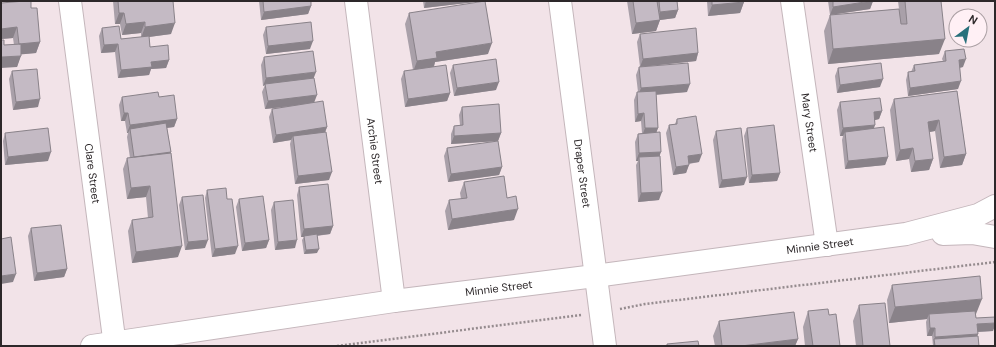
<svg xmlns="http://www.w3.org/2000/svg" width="996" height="347" font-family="'DM Sans',sans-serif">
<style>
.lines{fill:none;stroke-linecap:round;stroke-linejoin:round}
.minor-casing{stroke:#c4b6bb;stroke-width:24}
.path{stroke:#958b8e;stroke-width:2.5;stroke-dasharray:2 2;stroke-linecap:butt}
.minor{stroke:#fff;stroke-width:22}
.wall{fill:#a9a0a9}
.shaded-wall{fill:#898289}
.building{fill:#c4bac4;stroke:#898289}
.labels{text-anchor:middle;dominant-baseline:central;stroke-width:3;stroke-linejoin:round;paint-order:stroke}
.street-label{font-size:11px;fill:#2d282a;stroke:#fff0f5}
</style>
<rect width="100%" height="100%" fill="#f2e3e8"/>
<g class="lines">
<!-- minor casing -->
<g class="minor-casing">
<g id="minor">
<path id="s1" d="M70,1L115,346"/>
<path id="s2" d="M356,1L394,301"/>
<path id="s3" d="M560,1L605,346"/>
<path id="s4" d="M792,1L827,245"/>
<path d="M943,234L972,233L995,237"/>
<path id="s5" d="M92,346L394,301L595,276L906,234L978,215L995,206"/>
</g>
</g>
<!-- path -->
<path class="path" d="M620,309L645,304L995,262
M337,346L581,315"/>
<!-- minor -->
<use href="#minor" class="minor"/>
</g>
<!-- wall -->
<path class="wall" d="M113,1H173L171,34L149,37L150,47L169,60L166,68L151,69L149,75L118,78L115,52L101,53L99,36L102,28L121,39L141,37V33L122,35L120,24H115Z
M259,1H311V6L308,14L261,20Z
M423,1H476L475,2L424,8Z
M627,1H677L678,10L675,18L660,20L656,31L632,34Z
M707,1H744V2L740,13L708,16Z
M828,1H873L870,9L830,15Z
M898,1H941L939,54L828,64L824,31L830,15L899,9Z
M1,3L31,8L40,42L36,53L21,54L17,67L4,45H14L13,38L1,39Z
M409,13L488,54L435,62L434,67L450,93L447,101L405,107L401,79L404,71L413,70L405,24Z
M266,27L310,49L266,54L263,35Z
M640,34L698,53L696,61L640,67L637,42Z
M945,51L963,67L960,68L958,89L908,96L906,80L908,72H911L914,65L943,61L942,59Z
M264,57L314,78V103L327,127L325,132L329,180L295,184L290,144L291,140L273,143L269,117L272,109L296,106L265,109L262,92L265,85L263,86L261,65Z
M453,65L496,90L454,96L450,73Z
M639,67L687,92L656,95L658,128L656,133L660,156L659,200L638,202L636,165L638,161H636L635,142L638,134L642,133L641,121L635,122L634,100L637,92H638L636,75Z
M838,68L880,87L837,93L835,76Z
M12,71L38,107L13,110L9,79Z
M957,91L966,154L962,165L940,168L935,131L929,132L933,159L929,170L911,172L909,159L896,161L890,110L894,99Z
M122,97L177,119L174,127L167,128L171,152L170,153L178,257L132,263L128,231L132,220L148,218L146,197L127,199L123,169L127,158H130L127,137L128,133H127L125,121H121L119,105Z
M840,102L882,111L879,119L875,120L874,128L888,157L885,165L845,169L842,140L843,136H840L837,110Z
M462,107L501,133L498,141L451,144V134L454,126L460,125L459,115Z
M677,119L699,162L689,164L686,173L673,175L666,133L669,125L675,124Z
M747,128L780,173L777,181L749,183L744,136Z
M716,131L744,185L719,188L713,140Z
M5,133L48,161L5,165L3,141Z
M447,148L502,167L499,175L448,182L444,156Z
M464,182L507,198L514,220L448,230L445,211L449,200L461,199L460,193Z
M299,187L333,226L330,234L317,236V253L304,254L302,240L304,237H301L297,195Z
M207,190L235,254L212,257L205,198Z
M182,197L205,248L185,250L179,205Z
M239,199L269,240L266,248L242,251L236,207Z
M274,202L295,248L275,250L271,210Z
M31,228L67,269L64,277L34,281L28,236Z
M892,285L976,314V318L993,331L978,332L977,336L979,346H932L933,345L932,336H927L926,322L927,319L889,323L887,300Z
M859,305L890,346H856L853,321Z
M808,311L829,315L840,346H805L803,327Z
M719,321L798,339L795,346H715L713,336Z"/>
<!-- shaded-wall -->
<path class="shaded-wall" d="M426,1H476L475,2L424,8Z
M873,1L870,9L830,15L833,7Z
M744,2L740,13L708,16L712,5Z
M311,6L308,14L261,20L264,12Z
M678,10L675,18L660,20L656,31L632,34L636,23L657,20L660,12Z
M119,13H124L120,24H115Z
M145,22L141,33L122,35L126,24Z
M175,23L171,34L141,38L145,27Z
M17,27L13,38L1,39V29Z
M945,39L939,54L828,64L833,49Z
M313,41L310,49L266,54L268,46Z
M40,42L36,53L15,55L19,44Z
M492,43L488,54L435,62L433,69L413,72L417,61L436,52Z
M118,44L115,52L101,53L104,45Z
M698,53L696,61L640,67L643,59Z
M21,56L17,67L1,68V57Z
M966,59L963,67L956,68L959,60Z
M169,60L166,68L151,69L149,75L118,78L121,70L151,62Z
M316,72L313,80L265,84V85L263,86L266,78Z
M883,79L880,87L837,93L840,85Z
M961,81L958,89L908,96L910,88Z
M499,82L496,90L454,96L457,88Z
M690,84L687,92L638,96L641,88Z
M450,93L447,101L405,107L408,99Z
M317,95L314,103L265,109L268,101Z
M40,99L38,107L13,110L16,102Z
M882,111L879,119L871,121L874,112Z
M124,113H128L125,121H121Z
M644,113L641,121L635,122L638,114Z
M177,119L174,127L130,132V129L128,133H127L130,125Z
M939,120L935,131L924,133L928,122Z
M875,125L872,133L845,132L843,136H840L843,128Z
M327,127L324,135L293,136L291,140L273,143L276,135Z
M645,128H658L655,136H642Z
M501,133L498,141L451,144L454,136Z
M913,148L909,159L896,161L900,150Z
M51,152L48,161L5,165L8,157Z
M171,152L168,160L134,158Z
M661,152L658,160L639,157L638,161H636L639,153Z
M702,154L699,162L685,164L688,156Z
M966,154L962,165L940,168L944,157Z
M888,157L885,165L845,169L848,161Z
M933,159L929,170L911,172L915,161Z
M689,165L686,173L673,175L676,167Z
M502,167L499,175L448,182L451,174Z
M332,172L329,180L295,184L298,176Z
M780,173L777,181L749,183L752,175Z
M747,177L744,185L719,188L722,180Z
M150,186L146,197L127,199L131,188Z
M662,192L659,200L638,202L641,193Z
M518,209L514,220L448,230L452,219Z
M333,226L330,234L304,237V236V237H301L304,229Z
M208,240L205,248L185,250L188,242Z
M269,240L266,248L242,251L245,243Z
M297,240L295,248L275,250L278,242Z
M182,246L178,257L132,263L136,252Z
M238,246L235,254L212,257L215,249Z
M319,249L317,253L304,254L306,250Z
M67,269L64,277L34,281L37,273Z
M16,274L13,282L1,284V276Z
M982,299L976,314L929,319V314L927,319L889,323L895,307Z
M995,323V326L993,331L974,332L977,324Z
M930,328H935L932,336H927Z
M978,334L975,342L934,339L932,345L935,337Z
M798,339L795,346H741Z"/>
<!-- building -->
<path class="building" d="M25,1H31V8H37L40,42L19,44L17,27L1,29V3Z
M118,1H173L175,23L145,27V22L126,24L124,13H119Z
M263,1H311V6L264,12Z
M485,1L492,43L436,52L437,58L417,61L409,13Z
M633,1H657L660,20L636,23Z
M659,1H677L678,10L660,12Z
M712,1H744V2L712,5Z
M833,1H871L833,7Z
M905,1H941L945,39L833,49L830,15L899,9L901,24H907Z
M311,22L313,41L268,46L266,27Z
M119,26L121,39L149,36L150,47L168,45L169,60L151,62L152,67L121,70L118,44L104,45L102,28Z
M696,28L698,53L643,59L640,34Z
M1,40H4V45L21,44V56L1,57Z
M964,49L966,59L959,60L961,81L910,88L908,72L915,71L914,65L946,61L945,51Z
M313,51L316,72L266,78L264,57Z
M496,59L499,82L457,88L453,65Z
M688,63L690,84L641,88L639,67Z
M881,63L883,79L840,85L838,68Z
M446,65L450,93L408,99L404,71Z
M37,69L40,99L16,102L12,71Z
M314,78L317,95L268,101L265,84Z
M656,91L658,128H645L644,113L638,114L637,92Z
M957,91L966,154L944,157L939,120L928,122L933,159L915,161L913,148L900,150L894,99Z
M158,92L159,97L174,95L177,119L130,125L128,113H124L122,97Z
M880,98L882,111L874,112L875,125L843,128L840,102Z
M323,101L327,127L276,135L272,109Z
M499,104L501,133L454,136V126L463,125L462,107Z
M696,116L702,154L688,156L689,165L676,167L669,125L677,124V119Z
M166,123L171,152L134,157L130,129Z
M774,125L780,173L752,175L747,128Z
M884,127L888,157L848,161L845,132Z
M48,128L51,152L8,157L5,133Z
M741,128L747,177L722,180L716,131Z
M326,132L332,172L298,176L293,136Z
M660,132L661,152L639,153L638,134Z
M498,141L502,167L451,174L447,148Z
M171,153L182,246L136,252L132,220L153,217L150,186L131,188L127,158Z
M660,156L662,192L641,193L639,157Z
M504,176L507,198L516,196L518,209L452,219L449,200L467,198L464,182Z
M328,184L333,226L304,229L299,187Z
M226,188L227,199H232L238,246L215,249L207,190Z
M203,195L208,240L188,242L182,197Z
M263,196L269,240L245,243L239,199Z
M293,200L297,240L278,242L274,202Z
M61,225L67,269L37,273L31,228Z
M317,234L319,249L306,250L304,236Z
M11,237L16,274L1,276V239Z
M980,276L982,299L895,307L892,285Z
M885,303L890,346H863L859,305Z
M828,309L829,315L836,314L840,346H813L808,311Z
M975,311L976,318L995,317V323L977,324L978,334L935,337V328H930L929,314Z
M794,312L798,339L741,346H722L719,321Z
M978,336L979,346H935L934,339Z
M698,341L699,346H667V344Z"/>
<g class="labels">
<!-- street labels -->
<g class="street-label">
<text stroke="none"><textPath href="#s4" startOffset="123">Mary Street</textPath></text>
<text stroke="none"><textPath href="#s2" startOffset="151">Archie Street</textPath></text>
<text stroke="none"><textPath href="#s1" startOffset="174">Clare Street</textPath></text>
<text stroke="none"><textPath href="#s3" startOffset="174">Draper Street</textPath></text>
<text stroke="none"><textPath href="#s5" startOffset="735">Minnie Street</textPath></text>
<text stroke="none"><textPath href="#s5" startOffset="411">Minnie Street</textPath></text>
</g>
</g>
<!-- border -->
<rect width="996" height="347" fill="none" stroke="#2d282a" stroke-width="4"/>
<!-- north arrow -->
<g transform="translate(968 28) rotate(32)"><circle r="19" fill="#fff0f5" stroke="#aba0a4"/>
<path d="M0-3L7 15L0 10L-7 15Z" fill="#28707b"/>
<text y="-6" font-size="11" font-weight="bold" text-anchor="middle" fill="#2d282a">N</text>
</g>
</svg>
